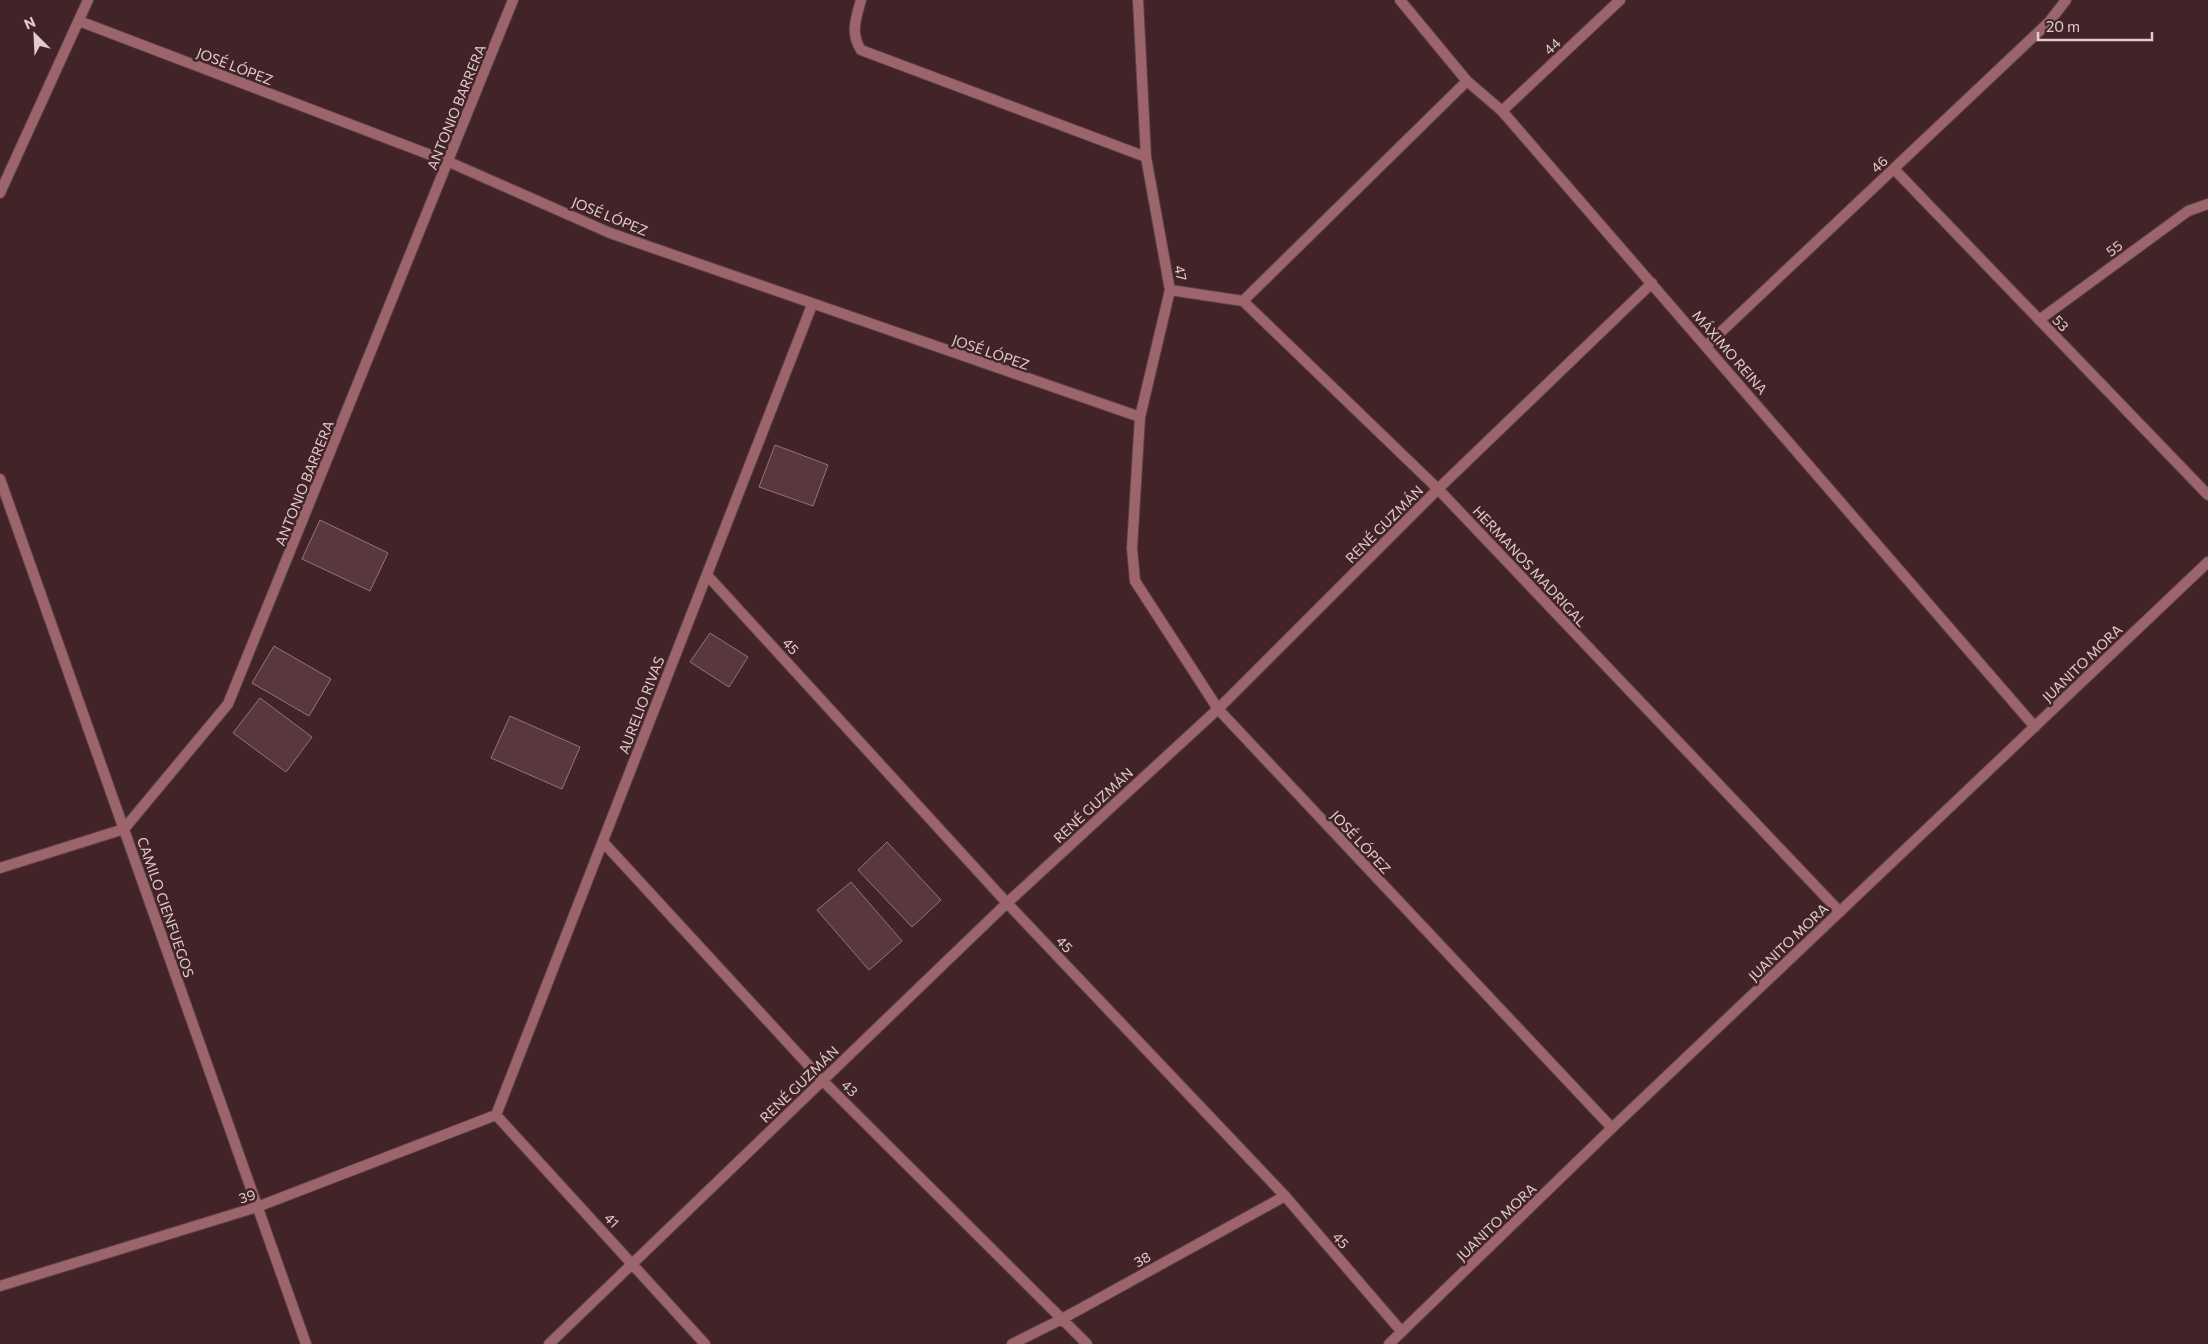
<svg xmlns="http://www.w3.org/2000/svg" width="2208" height="1344" font-family="Commissioner,sans-serif">
<style>
.building{fill:#58383c;stroke:#987377}
.lines{fill:none;stroke-linecap:round;stroke-linejoin:round}
.street-casing{stroke:#5e4145;stroke-width:12}
.street{stroke:#9b656b;stroke-width:10}
.labels{text-anchor:middle;dominant-baseline:central;stroke-width:5;stroke-linejoin:round;paint-order:stroke}
.street-label{font-size:14px;fill:#e0cbcd;stroke:#422327}
</style>
<rect width="100%" height="100%" fill="#422327"/>
<!-- building -->
<path class="building" d="M775,445L828,465L813,506L759,487Z
M320,520L388,553L370,591L302,559Z
M710,633L748,657L729,687L690,662Z
M274,646L331,679L309,716L252,683Z
M260,698L312,737L286,772L233,733Z
M510,716L580,747L562,789L491,758Z
M887,842L941,900L912,927L858,870Z
M851,882L902,941L869,970L817,910Z"/>
<g class="lines">
<!-- street casing -->
<g class="street-casing">
<path id="street" d="M861,0C856,18 850,33 861,50L1146,157
M1138,0L1146,157L1170,290L1140,417L1132,548L1135,581L1218,709L1612,1128
M1400,0L1467,81L1502,111L2035,727
M79,21L449,162L610,233L1140,417
M1502,111L1620,0
M1894,169L2208,495
M0,193L88,0
M1170,290L1243,301L1438,489L1840,912
M1243,301L1467,81
M2039,320L2188,211L2208,204
M1706,346L2049,22L2066,0
M0,479L306,1344
M707,575L1007,903L1285,1196L1402,1332
M603,842L823,1081L1087,1344
M0,868L124,829L228,704L513,0
M496,1115L812,305
M496,1115L705,1344
M0,1286L257,1207L496,1115
M549,1344L1007,903L1218,709L1438,489L1652,283
M1012,1344L1062,1319L1285,1196
M1389,1344L1612,1128L2208,562"/>
</g>
<!-- street -->
<use href="#street" class="street"/>
</g>
<g class="labels">
<!-- street labels -->
<g class="street-label">
<text transform="translate(1552 46) rotate(-43)">44</text>
<text transform="translate(235 66) rotate(21)">JOSÉ LÓPEZ</text>
<text transform="translate(456 107) rotate(-68)">ANTONIO BARRERA</text>
<text transform="translate(1879 164) rotate(-43)">46</text>
<text transform="translate(610 216) rotate(22)">JOSÉ LÓPEZ</text>
<text transform="translate(2114 248) rotate(-36)">55</text>
<text transform="translate(1181 273) rotate(80)">47</text>
<text transform="translate(2061 323) rotate(46)">53</text>
<text transform="translate(991 352) rotate(19)">JOSÉ LÓPEZ</text>
<text transform="translate(1730 352) rotate(49)">MÁXIMO REINA</text>
<text transform="translate(304 483) rotate(-68)">ANTONIO BARRERA</text>
<text transform="translate(1384 524) rotate(-45)">RENÉ GUZMÁN</text>
<text transform="translate(1530 566) rotate(47)">HERMANOS MADRIGAL</text>
<text transform="translate(791 646) rotate(48)">45</text>
<text transform="translate(2082 663) rotate(-44)">JUANITO MORA</text>
<text transform="translate(641 705) rotate(-69)">AURELIO RIVAS</text>
<text transform="translate(1093 805) rotate(-43)">RENÉ GUZMÁN</text>
<text transform="translate(1361 842) rotate(47)">JOSÉ LÓPEZ</text>
<text transform="translate(166 907) rotate(71)">CAMILO CIENFUEGOS</text>
<text transform="translate(1788 942) rotate(-44)">JUANITO MORA</text>
<text transform="translate(1065 944) rotate(47)">45</text>
<text transform="translate(799 1084) rotate(-44)">RENÉ GUZMÁN</text>
<text transform="translate(850 1088) rotate(45)">43</text>
<text transform="translate(247 1196) rotate(-18)">39</text>
<text transform="translate(612 1220) rotate(47)">41</text>
<text transform="translate(1496 1222) rotate(-44)">JUANITO MORA</text>
<text transform="translate(1341 1240) rotate(49)">45</text>
<text transform="translate(1142 1259) rotate(-29)">38</text>
</g>
</g>
<!-- north arrow -->
<g transform="translate(35 35) rotate(336)" stroke="#422327" stroke-width="4" paint-order="stroke">
<path d="M0-4L9 19L0 12L-9 19Z" fill="#e0cbcd"/>
<text y="-8" font-size="14" font-weight="bold" text-anchor="middle" fill="#e0cbcd">N</text>
</g>
<!-- scale -->
<path d="M2038 32v8h114v-8" fill="none" stroke="#e0cbcd" stroke-width="2.5"/>
<text x="2046" y="32" font-size="15" fill="#e0cbcd" stroke="#422327" stroke-width="4" paint-order="stroke">20 m</text>
</svg>
